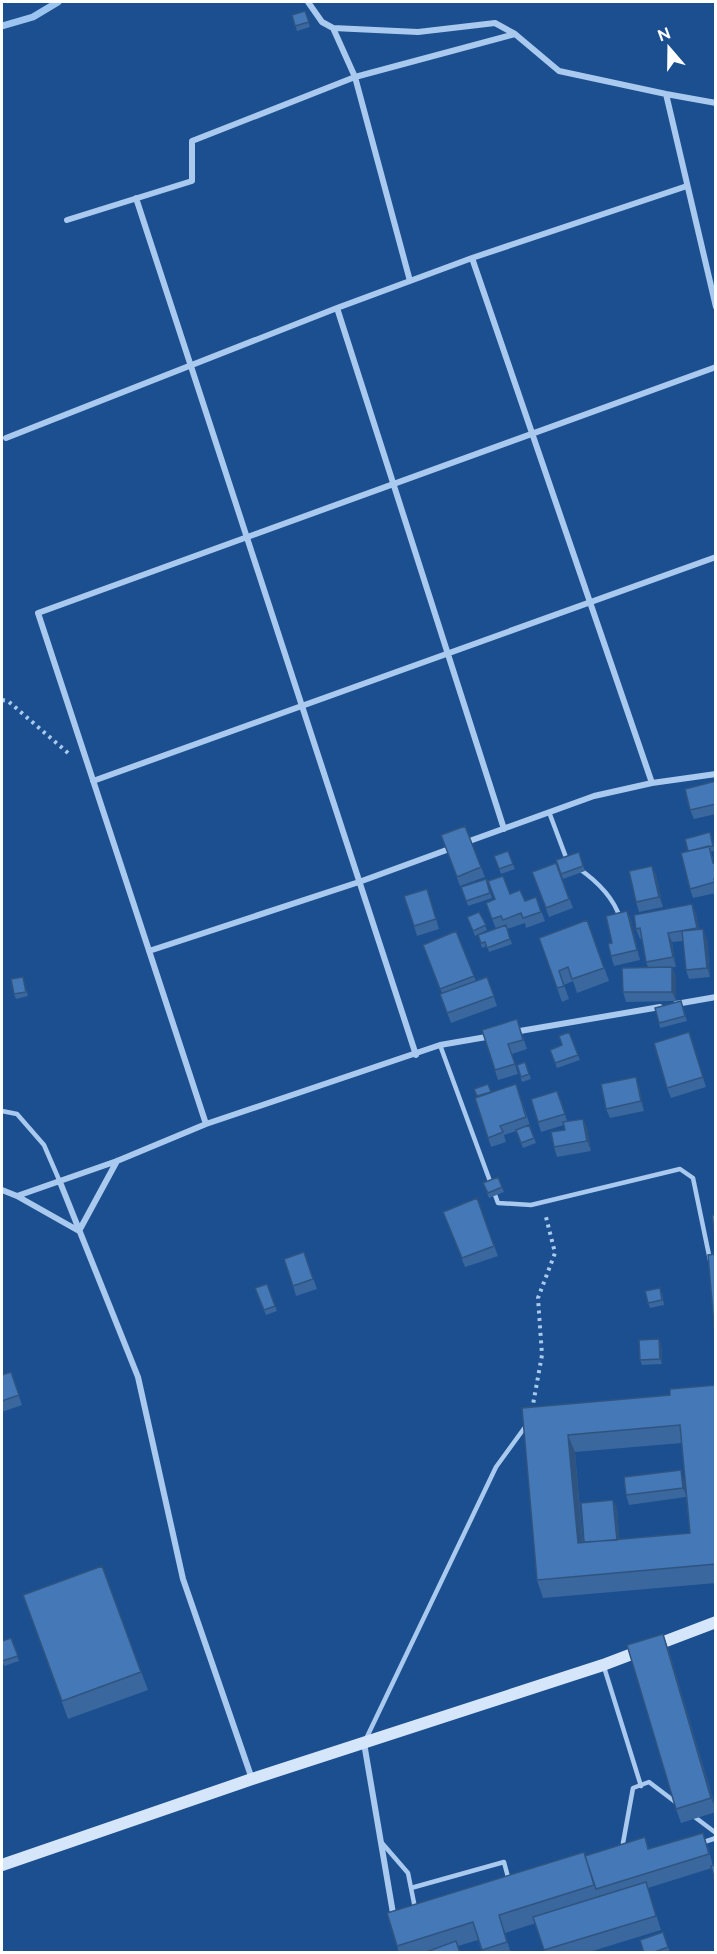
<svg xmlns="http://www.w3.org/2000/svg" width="717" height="1954" font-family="Raleway,sans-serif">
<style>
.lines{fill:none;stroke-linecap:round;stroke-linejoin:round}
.stream{stroke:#9cc4f0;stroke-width:7}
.path{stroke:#a9c9ee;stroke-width:4;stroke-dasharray:3 4.5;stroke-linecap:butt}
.service{stroke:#a9c9ee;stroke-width:4.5}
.minor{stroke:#a9c9ee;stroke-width:6}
.secondary{stroke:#d6e6fa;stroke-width:12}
.wall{fill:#3a679d;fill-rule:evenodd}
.shaded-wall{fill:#305480}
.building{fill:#4478b7;stroke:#305480;stroke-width:1.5;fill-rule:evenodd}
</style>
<rect width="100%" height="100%" fill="#1b4f8f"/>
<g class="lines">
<!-- stream -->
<path class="stream" d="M2,26L33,17L58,2"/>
<!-- path -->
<path class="path" d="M2,700L8,701L68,753
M532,1410L542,1355L538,1298L555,1253L545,1213"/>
<!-- service -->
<path class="service" d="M549,812L567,860
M578,868C597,881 613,896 620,918
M440,1045L498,1203L531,1205L680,1169L693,1178L710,1260
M2,1111L17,1114L44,1145L60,1182
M604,1667L641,1786
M365,1741L496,1467L528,1423
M692,1815L716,1833
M382,1843L408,1873L415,1908
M701,1843L716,1838
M625,1848L623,1843L633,1788L649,1782L678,1804
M411,1888L504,1862L509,1881"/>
<!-- minor -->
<path class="minor" d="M308,2L322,22L333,28L418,32L495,23L515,34L559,71L666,94L716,103
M333,28L355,77L410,281
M666,94L716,307
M136,198L416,1055
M67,220L192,181V141L355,77L515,34
M472,258L652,783
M337,308L504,829
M6,438L337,308L472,258L687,186
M93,781L716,557
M464,843L594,796L652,783L716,774
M149,951L359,882L452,848
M676,1004L716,997
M514,1032L660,1007
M206,1124L38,613L716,367
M60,1182L138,1377L183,1579L252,1779
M2,1190L17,1196L117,1161L206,1124L440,1045L492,1036
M17,1196L79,1231L117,1161
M364,1743L394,1919"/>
<!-- secondary -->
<path class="secondary" d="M2,1865L252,1779L603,1665L716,1622"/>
</g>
<!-- wall -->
<path class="wall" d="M305,11L310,27L297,31L292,15Z
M716,781V814L694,819L690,810Z
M465,826L485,877L460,886L441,835Z
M710,832L715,850L711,852L714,863L716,862V893L693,898L690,889L688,851Z
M508,851L515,869L501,874L494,856Z
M579,852L585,871L563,879L556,860Z
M556,863L573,908L549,917L532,872Z
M652,866L656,875L663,907L639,912L636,902Z
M486,879L492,898L468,906L461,887Z
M510,894L525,901L536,897L545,921L526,928L525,923L507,929L512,944L489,952L487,946L482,948L478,935L496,929L486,903Z
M430,898L439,929L417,936L414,926Z
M692,904L696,914L699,930L707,939L710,977L689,979L686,970L683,941L672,942L676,967H672L676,977V1001L626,1002L623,992L648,967L646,962L642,938L640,939L636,929Z
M627,911L631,920L640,960L614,966L611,956L612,943Z
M479,912L487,930L475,936L467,917Z
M587,920L609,981L577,993L573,981L564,985L569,999L562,1002L539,938Z
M456,931L476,981L487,977L497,1006L451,1023L440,994L442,993L423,945Z
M23,977L28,996L16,999L14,994Z
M681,1001L687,1021L660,1028L659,1023Z
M520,1028L527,1049L512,1054L518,1074L498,1080L482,1030Z
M569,1032L580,1060L557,1068L550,1050L562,1045Z
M689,1032L706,1087L671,1098L667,1088Z
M525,1062L531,1079L522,1082L517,1065Z
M488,1084L491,1092L516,1084L536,1143L523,1148L516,1131L504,1135L506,1142L491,1147L475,1098L477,1097L474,1089Z
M639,1087L644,1111L610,1118L606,1109Z
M561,1100L567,1121L583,1119L587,1128L591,1151L557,1157L554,1147L565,1130L564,1125L541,1132L538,1122Z
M483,1183L502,1187L504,1192L489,1198Z
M477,1198L498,1256L465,1267L443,1212Z
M304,1252L317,1289L296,1296L293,1286Z
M267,1284L277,1311L266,1315L255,1288Z
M662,1293L664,1305L650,1308L648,1303Z
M659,1339L661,1344L662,1364L642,1365L640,1360Z
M11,1372L22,1405L2,1412V1375Z
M716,1385V1583L543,1598L537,1580L522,1408L670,1395ZM682,1443L686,1491L684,1480L626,1495L629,1505L686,1497L690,1533L619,1539L617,1509L613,1500L584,1542L583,1543L575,1452Z
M102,1566L148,1690L68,1719L23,1595Z
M11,1638L19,1661L4,1666L2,1660Z
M668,1648L716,1809V1812L681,1823L676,1809Z
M645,1837L649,1849L708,1847L713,1866L716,1865V1880L712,1868L648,1888L661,1930L586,1953H545L536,1923L505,1933L511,1953H482L478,1940L458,1946L460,1953H399L397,1946L585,1856Z
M663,1932L670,1952L644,1953Z"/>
<!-- shaded-wall -->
<path class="shaded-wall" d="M652,866L656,875L663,907L659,897Z
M692,904L696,914L700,938L697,928Z
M627,911L631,920L640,960L637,950Z
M703,929L707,939L710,977L707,968Z
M668,933L672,942L676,967L673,957Z
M672,967L676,977V1001L672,992Z
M636,1077L639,1087L644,1111L641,1101Z
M583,1119L587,1128L591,1151L587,1141Z
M659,1339L661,1344L662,1364L660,1359Z
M568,1435L575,1452L584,1561L578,1543Z
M681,1470L684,1480L687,1497L683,1488Z
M613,1500L617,1509L621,1555L617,1545Z
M663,1634L668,1648L716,1810L711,1798Z
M499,1915L505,1933L511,1953L507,1942Z"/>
<!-- building -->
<path class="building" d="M305,11L309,22L295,26L292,15Z
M716,781V804L690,810L685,789Z
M465,826L481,867L457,877L441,835Z
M710,832L713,846L688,851L685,839Z
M709,846L713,863L716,862V879H714L715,882L690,889L681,853Z
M508,851L513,864L499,869L494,856Z
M579,852L583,866L561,874L556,860Z
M556,863L569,899L546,908L532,872Z
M652,866L659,897L636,902L629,871Z
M503,876L510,894L520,890L525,901L536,897L541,912L523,918L521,913L503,920L501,916L492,919L486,903L495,899L488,881Z
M486,879L490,893L466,901L461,887Z
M427,889L436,919L414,926L404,896Z
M692,904L697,928L668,933L673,957L646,962L640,928L636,929L634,915Z
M627,911L637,950L611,956L608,944L612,943L606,916Z
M479,912L486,925L473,931L467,917Z
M587,920L604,968L572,979L568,967L559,971L564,986L557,988L539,938Z
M506,925L510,939L487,948L485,942L481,943L478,935Z
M703,929L707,968L686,970L682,931Z
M456,931L474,976L440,989L423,945Z
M672,967V992H623L622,968Z
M23,977L26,992L14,994L11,979Z
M487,977L494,996L447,1013L440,994Z
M681,1001L685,1016L659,1023L655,1008Z
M517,1019L523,1040L508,1044L515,1064L495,1070L482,1030Z
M569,1032L578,1055L555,1063L550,1050L562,1045L559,1036Z
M689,1032L703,1077L667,1088L654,1043Z
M525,1062L529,1074L521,1077L517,1065Z
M636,1077L641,1101L606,1109L601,1084Z
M488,1084L491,1092L477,1096L474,1089Z
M516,1084L526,1117L500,1126L503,1132L488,1138L475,1098Z
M557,1091L565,1114L538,1122L531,1099Z
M583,1119L587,1141L554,1147L551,1132L565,1130L563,1122Z
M529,1125L534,1138L521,1143L516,1130Z
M498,1177L502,1187L488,1193L483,1183Z
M477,1198L494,1246L462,1258L443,1212Z
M712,1215H716V1247Z
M304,1252L313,1279L293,1286L284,1259Z
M716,1254V1349L708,1255Z
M267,1284L275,1306L264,1310L255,1288Z
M660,1288L662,1300L648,1303L645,1291Z
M659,1339L660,1359L640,1360L639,1340Z
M11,1372L19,1395L2,1401V1375Z
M716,1385V1564L537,1580L522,1408L670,1395V1389ZM680,1425L690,1533L578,1543L568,1435Z
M681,1470L683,1488L626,1495L624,1477Z
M613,1500L617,1540L584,1542L581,1503Z
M102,1566L141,1672L62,1701L23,1595Z
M663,1634L711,1798L676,1809L627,1645Z
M11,1638L18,1656L2,1661V1641Z
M703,1833L709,1854L596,1889L585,1856L645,1837L648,1849Z
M584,1852L594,1885L499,1915L507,1942L482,1950L473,1922L397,1946L387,1913Z
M716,1865V1876L714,1877L711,1866Z
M646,1882L656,1916L544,1950L533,1917Z
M663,1932L668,1947L652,1953H644L640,1940Z
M456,1941L460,1953H426V1952Z"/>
<!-- border -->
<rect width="717" height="1954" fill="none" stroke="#ffffff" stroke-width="6"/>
<!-- north arrow -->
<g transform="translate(669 48) rotate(340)" stroke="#1b4f8f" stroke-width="4.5" paint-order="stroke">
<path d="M0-4.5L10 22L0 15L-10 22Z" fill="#ffffff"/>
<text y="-9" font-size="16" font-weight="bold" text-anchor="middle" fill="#ffffff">N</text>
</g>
</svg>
